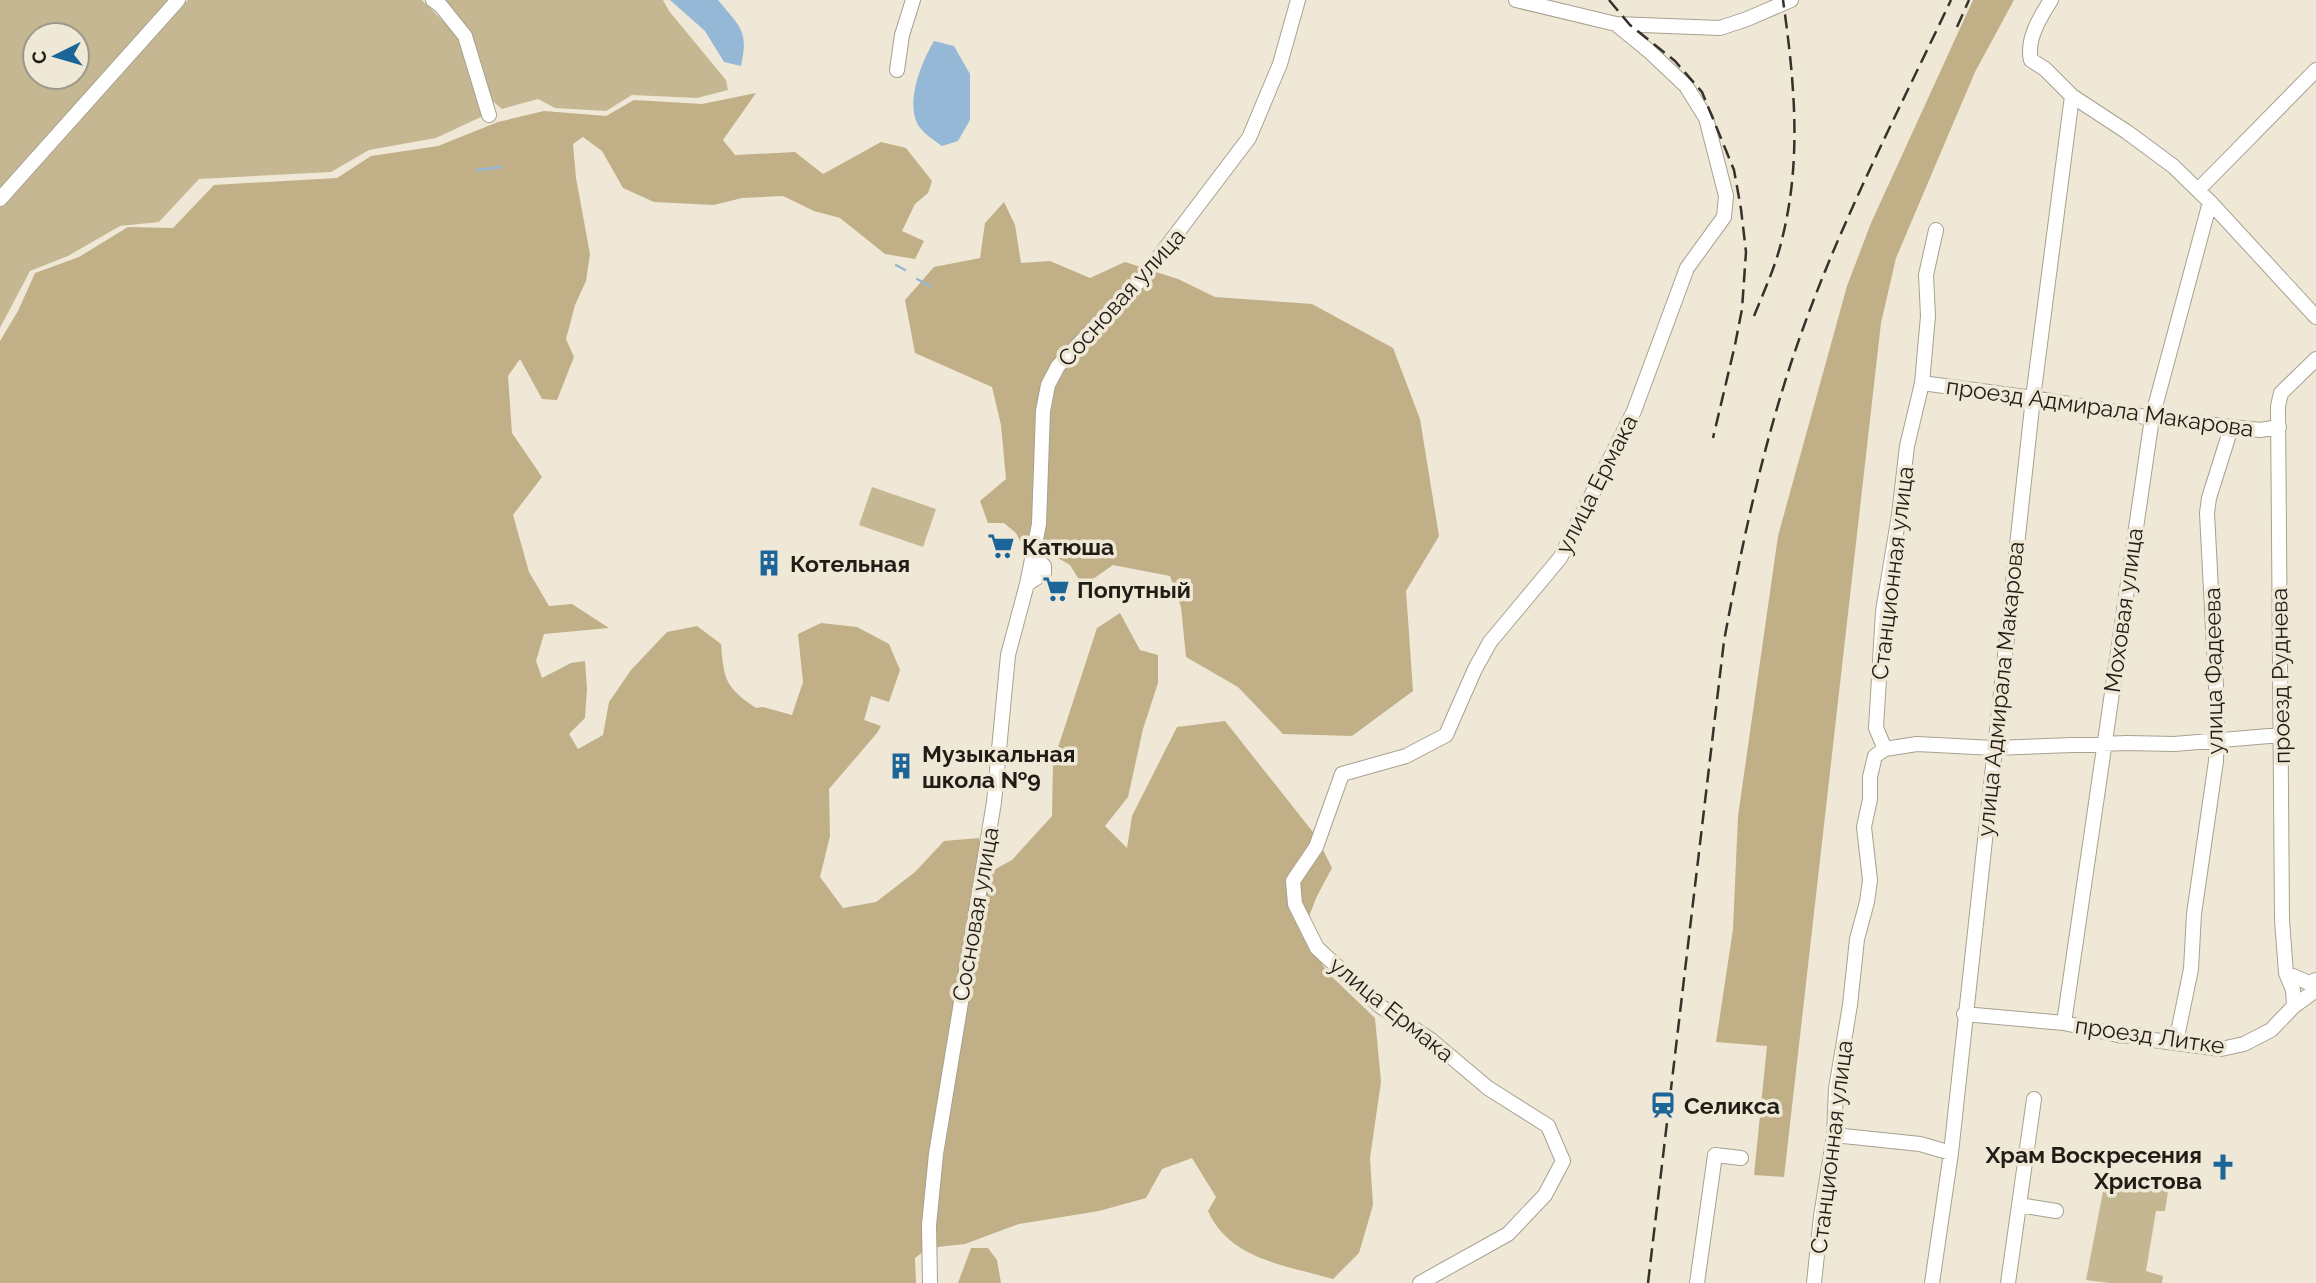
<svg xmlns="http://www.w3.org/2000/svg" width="2316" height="1283" font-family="Raleway,sans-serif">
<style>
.green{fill:#c6b793;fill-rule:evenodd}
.forest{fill:#c1af87}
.water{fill:#95b8d7}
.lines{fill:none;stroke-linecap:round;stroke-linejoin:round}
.stream{stroke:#95b8d7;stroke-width:2.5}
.minor-casing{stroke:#a8a190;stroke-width:16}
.minor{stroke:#fff;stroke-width:14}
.rail{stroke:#36322b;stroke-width:2.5;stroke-dasharray:14 7;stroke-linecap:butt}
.labels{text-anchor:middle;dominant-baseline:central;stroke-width:7;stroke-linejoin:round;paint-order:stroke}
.street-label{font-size:23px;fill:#201d17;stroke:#efe8d6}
.poi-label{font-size:23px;font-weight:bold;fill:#201d17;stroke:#efe8d6;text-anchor:start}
</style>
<rect width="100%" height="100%" fill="#efe8d6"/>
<!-- green -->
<path class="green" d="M0,0H170L105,70L0,192ZM35,35H77V77H35Z
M188,0H422L462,40L483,116L436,138L369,150L331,172L199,179L159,222L120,226L68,256L30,271L0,328V205Z
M442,0H663L669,11L726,80L728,90L697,98L632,95L606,111L555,108L538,99L502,109L490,99Z
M872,487L936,509L923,547L859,525Z
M2106,1176L2169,1186L2165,1211H2156L2146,1271L2163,1276L2162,1283H2109L2086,1280Z"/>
<!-- forest -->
<path class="forest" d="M1973,0H2014L1975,72L1896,258L1881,323L1784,1177L1754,1175L1767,1046L1716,1042L1733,929L1738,816L1778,536L1847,286L1871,223Z
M756,93L723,140L735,155L795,152L823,174L881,142L906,148L932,181L928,193L915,204L902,231L924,241L915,259L885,254L840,218L814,211L783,196L742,198L714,205L654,202L623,188L602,151L583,137L573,144L576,178L590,254L586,281L575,305L566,339L574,357L557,400L542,399L520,359L508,376L512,433L542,477L513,515L529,572L549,606L572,604L609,628L544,634L536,661L542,678L571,663L585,661L587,689L585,718L569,734L578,749L603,735L609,702L631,670L667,632L697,626L721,644C724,680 725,687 756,708L763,707L792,715L803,682L798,634L821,623L857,627L889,644L900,670L889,702L871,696L864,720L881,726L877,733L829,789L830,836L820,877L843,908L876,902L915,872L944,841L979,838L983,857L990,872L1012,860L1052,816L1053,763L1097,628L1120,613L1140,650L1158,655V683L1143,729L1128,797L1105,826L1127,848L1132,816L1177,727L1225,721L1316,836L1332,868L1317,896L1302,934L1328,973L1375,1018L1381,1082L1370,1158L1373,1205L1359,1253L1333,1279C1286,1265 1230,1260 1208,1211L1216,1197L1192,1158L1162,1169L1146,1198L1099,1211L1019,1224L965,1244L928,1248L915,1258L916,1283H0V341L18,311L35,273L79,257L128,227L173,228L214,185L337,178L371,156L438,146L498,122L544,111L606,116L634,100L702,104Z
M1004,202L1015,225L1021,263L1050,261L1090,278L1125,262L1178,279L1215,297L1312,304L1393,348L1420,419L1439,536L1406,591L1413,691L1352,736L1283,734L1238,687L1186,657L1181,607L1170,576L1113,565L1083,586L1070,565L1051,554L1021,543L1016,533L1004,523H988L980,501L1006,479L1001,425L992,387L915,353L905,300L934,267L980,258L985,223Z
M971,1248H988L997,1260L1001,1283H958Z"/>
<!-- water -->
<path class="water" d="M670,0H718C740,27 749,30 741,66L724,62L705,31Z
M934,41L954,46L970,74V120L958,141L942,146C934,140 921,132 917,123C906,100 922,61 934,41Z"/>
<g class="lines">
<!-- stream -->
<path class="stream" d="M477,170L501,167
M896,265L905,270
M917,279L930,286"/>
<!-- minor casing -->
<g class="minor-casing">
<path id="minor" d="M433,0L441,6L465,36L489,115
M1516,0L1616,24L1720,28L1747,19L1791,0
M2051,0C2040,17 2026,40 2031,60L2045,69L2072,96L2127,132L2173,166L2210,202L2316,317
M897,70L902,35L913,0
M2198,190L2316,70
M0,199L178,0
M1922,383L2033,398L2152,418L2260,430L2279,427
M1027,584L1044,573V566L1040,562L1034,563L1031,567
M1885,749L1917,744L1994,748L2127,743L2174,744L2281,735
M2286,973L2309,983L2316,980
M2294,1006L2293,990L2286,973L2282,920L2278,406L2281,393L2316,359
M1964,1014L2064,1023L2122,1036L2138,1035L2153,1040L2221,1049L2244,1044L2271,1030L2294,1006L2316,990
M2064,1023L2152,418L2210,202
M2176,1042L2191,969L2194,914L2216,761L2217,706L2207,513L2209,498L2231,428
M1834,1135L1920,1144L1951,1153
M2019,1205L2056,1211
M930,1283L929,1225L936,1154L994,802L1008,655L1027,584L1039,524L1043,411L1048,385L1058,366L1146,274L1249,138L1280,64L1298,0
M1420,1283L1508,1234L1545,1195L1563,1161L1548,1126L1488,1088L1431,1040L1380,1006L1317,948L1295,904L1293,881L1316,847L1342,774L1406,756L1446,735L1475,669L1490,642L1560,558L1634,411L1687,268L1724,217L1726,196L1706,118L1686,86L1649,51L1616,24
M1697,1283L1715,1155L1741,1158
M1814,1283L1821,1216L1834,1135L1836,1089L1850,1005L1857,939L1867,902L1870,880L1864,827L1870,799V777L1875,756L1885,749L1876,728L1883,611L1899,515L1907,446L1922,383L1928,316L1926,275L1936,230
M1932,1283L1951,1153L2033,398L2072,96
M2008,1283L2034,1099"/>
</g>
<!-- minor -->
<use href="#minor" class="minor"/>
<!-- rail -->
<path class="rail" d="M1609,0L1630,25L1675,61L1702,92L1734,170L1741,209L1746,252L1742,309L1735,345L1713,438
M1957,27L1969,0
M1754,316C1765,289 1777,263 1783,235C1802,157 1794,78 1783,0
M1648,1283L1724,641C1744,533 1767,426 1805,323C1845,213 1901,106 1951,0"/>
</g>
<!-- icons -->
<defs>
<g id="supermarket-bare" transform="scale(2.1)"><path d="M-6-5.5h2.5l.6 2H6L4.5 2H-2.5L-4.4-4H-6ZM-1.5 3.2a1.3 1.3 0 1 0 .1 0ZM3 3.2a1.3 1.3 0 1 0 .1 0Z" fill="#1b6599" stroke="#efe8d6" stroke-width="2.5" paint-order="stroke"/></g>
<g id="building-bare" transform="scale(2.1)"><path d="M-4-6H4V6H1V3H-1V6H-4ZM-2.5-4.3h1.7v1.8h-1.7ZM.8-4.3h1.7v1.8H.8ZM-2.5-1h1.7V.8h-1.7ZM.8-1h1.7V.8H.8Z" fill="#1b6599" stroke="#efe8d6" stroke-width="2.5" paint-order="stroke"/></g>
<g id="station-bare" transform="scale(2.1)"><path d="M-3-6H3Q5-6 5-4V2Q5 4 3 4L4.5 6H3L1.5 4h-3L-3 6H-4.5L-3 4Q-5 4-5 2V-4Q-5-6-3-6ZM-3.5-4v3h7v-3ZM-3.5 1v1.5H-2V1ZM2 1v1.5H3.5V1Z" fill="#1b6599" stroke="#efe8d6" stroke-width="2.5" paint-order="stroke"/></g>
<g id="church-bare" transform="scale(2.1)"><path d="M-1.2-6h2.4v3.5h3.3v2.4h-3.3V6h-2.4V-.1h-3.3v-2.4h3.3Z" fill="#1b6599" stroke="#efe8d6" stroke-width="2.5" paint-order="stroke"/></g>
</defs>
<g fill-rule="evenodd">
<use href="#supermarket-bare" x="1001" y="546"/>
<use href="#building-bare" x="769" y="563"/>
<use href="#supermarket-bare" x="1056" y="589"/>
<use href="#building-bare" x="901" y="766"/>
<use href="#station-bare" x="1663" y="1105"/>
<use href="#church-bare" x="2223" y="1167"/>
</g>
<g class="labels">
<!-- street labels -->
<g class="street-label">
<text transform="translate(1121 297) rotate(-48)">Сосновая улица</text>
<text transform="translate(2100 407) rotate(8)">проезд Адмирала Макарова</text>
<text transform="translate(1596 484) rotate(-63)">улица Ермака</text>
<text transform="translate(1892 573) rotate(-83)">Станционная улица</text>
<text transform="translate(2123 610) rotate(-82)">Моховая улица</text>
<text transform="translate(2213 671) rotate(-91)">улица Фадеева</text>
<text transform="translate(2280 676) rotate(-91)">проезд Руднева</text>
<text transform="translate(2000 689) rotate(-84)">улица Адмирала Макарова</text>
<text transform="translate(975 914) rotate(-80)">Сосновая улица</text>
<text transform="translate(1392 1009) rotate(39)">улица Ермака</text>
<text transform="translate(2150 1035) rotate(8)">проезд Литке</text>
<text transform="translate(1831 1147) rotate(-83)">Станционная улица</text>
</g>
<!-- poi labels -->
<g class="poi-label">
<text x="1022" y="546">Катюша</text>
<text x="790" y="563">Котельная</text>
<text x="1077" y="589">Попутный</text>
<text x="922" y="753">Музыкальная<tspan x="922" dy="26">школа №9</tspan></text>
<text x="1684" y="1105">Селикса</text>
<text x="2202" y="1154" text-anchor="end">Храм Воскресения<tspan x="2202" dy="26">Христова</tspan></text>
</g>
</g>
<!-- north arrow -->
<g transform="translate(56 56) rotate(265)"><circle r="33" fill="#efe8d6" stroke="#9c978a" stroke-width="2"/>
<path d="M0-5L12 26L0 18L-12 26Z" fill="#1b6599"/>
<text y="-10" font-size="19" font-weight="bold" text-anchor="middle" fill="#201d17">С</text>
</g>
</svg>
